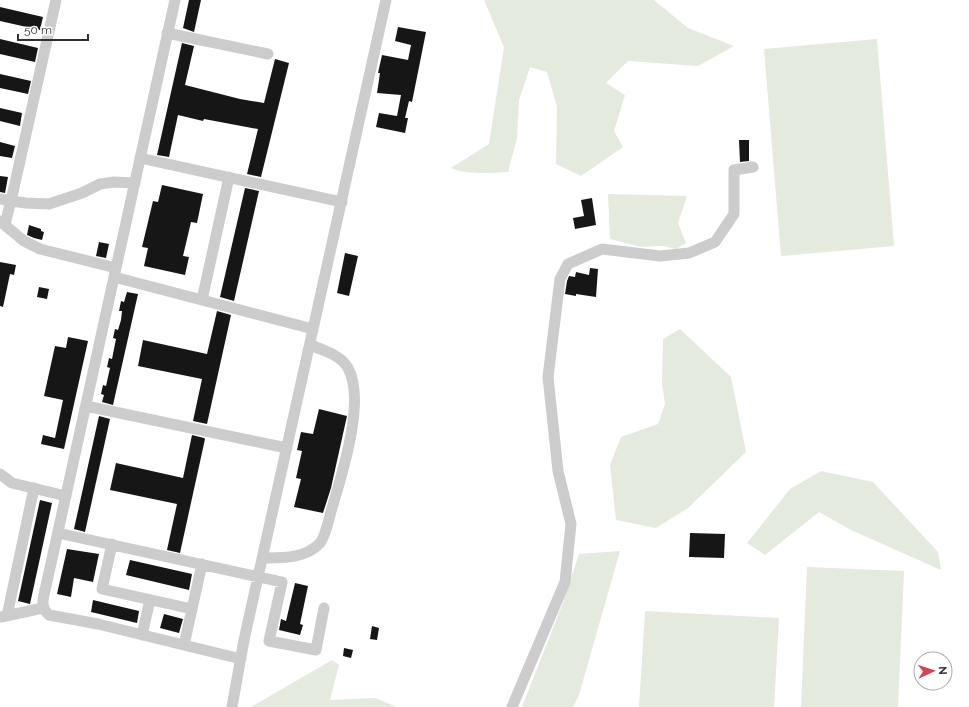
<svg xmlns="http://www.w3.org/2000/svg" width="969" height="707" font-family="Raleway,sans-serif">
<style>
.green{fill:#e5eade}
.building{fill:#161616}
.lines{fill:none;stroke-linecap:round;stroke-linejoin:round}
.minor{stroke:#ccc;stroke-width:11}
</style>
<rect width="100%" height="100%" fill="#fff"/>
<!-- green -->
<path class="green" d="M484,0H654L688,28L734,46L698,66L628,61L606,83L625,95L614,131L623,147L581,176L556,164L557,107L547,72L530,67L519,100L517,138L508,172C491,173 466,175 451,168L489,144L504,47Z
M877,39L894,246L781,256L764,49Z
M608,194L687,196L678,223L686,243L676,249L663,246L641,247L610,239Z
M680,329L731,377L746,452L688,508L656,528L616,520L610,465L621,437L658,424L665,404L662,383L663,339Z
M821,471L873,482L938,552L941,570L851,530L819,512L765,555L747,543L790,489Z
M620,551L579,695L573,707H522L564,600L579,554Z
M807,567L904,571L898,707H801Z
M645,611L779,618L774,707H639Z
M332,660L339,665L330,700L375,698L397,707H251Z"/>
<!-- building -->
<path class="building" d="M189,0H201L194,32L183,28Z
M0,7L43,17L40,30L0,21Z
M398,27L426,32L412,102L409,101L405,118H408L405,133L376,127L379,113L397,116L401,95L377,93L380,73H378L382,55L408,60L411,45L395,41Z
M0,39L38,48L35,62L0,54Z
M182,43L194,46L185,85L240,99L264,103L275,59L289,63L261,177L247,174L258,129L204,119L203,121L178,115L169,157L157,155Z
M0,74L31,81L28,94L0,88Z
M0,108L22,113L20,126L0,121Z
M739,140H749V161L740,162Z
M0,142L15,146L12,158L0,156Z
M0,176L8,177L5,193L0,192Z
M162,185L203,194L197,223L191,222L183,256L189,257L185,275L144,266L148,248L142,247L153,201L158,202Z
M245,188L259,191L234,301L220,297Z
M592,198L596,225L575,229L573,218L584,216L581,200Z
M29,225L41,229V231L44,232L42,240L34,238L27,235Z
M99,242L109,244L106,258L96,256Z
M345,253L358,256L349,296L337,293Z
M0,262L16,265L14,275L10,274L3,307L0,306Z
M590,268L598,269L596,297L576,294V296L565,294L567,281L569,276L575,277L576,272L589,275Z
M39,287L49,289L47,299L37,297Z
M127,292L138,294L113,405L102,402L104,395L101,394L103,385L106,386L110,368L107,367L109,358L112,359L116,339L113,338L115,329L118,330L121,320L122,311H119L121,301L124,302Z
M217,311L231,315L207,424L193,421L202,379L138,366L143,340L207,354Z
M68,337L88,341L64,449L41,444L43,435L55,438L63,400L44,396L55,346L66,348Z
M319,409L347,416L331,488L323,513L294,507L301,479L296,478L302,451L297,450L301,432L313,434Z
M99,416L110,419L85,532L74,529Z
M192,435L204,438L205,439L180,553L167,550L177,504L110,490L116,463L183,478Z
M40,500L52,503L30,604L18,601Z
M690,533L725,534L724,558L689,557Z
M67,549L99,554L93,582L74,578L71,597L57,594Z
M130,560L192,574L189,590L126,575Z
M295,583L308,586L300,624L303,625L300,635L279,630L281,619L286,621Z
M93,600L139,611L137,623L91,612Z
M164,614L183,619L179,633L160,628Z
M372,626L379,628L377,640L370,639Z
M344,648L353,650L351,658L343,656Z"/>
<g class="lines">
<!-- minor -->
<path class="minor" d="M175,0L46,586C44,596 39,607 49,615L98,624L241,659
M167,33L268,54
M140,158L342,202
M0,199L11,201L56,0
M0,221L24,241L40,249L116,268
M5,224L11,201L26,203L49,204L82,193L100,184L114,182L135,183
M114,277L313,329
M202,300L229,177
M86,406L287,448
M0,474L12,483L66,496
M58,533L282,582L269,641L316,650L324,608
M112,544L102,589L192,609
M263,558C282,558 305,559 320,543C326,536 329,517 332,508C342,474 366,400 348,368C341,355 323,350 310,345
M7,616L34,488
M1,617L43,608
M142,635L150,600
M184,645L202,564
M232,707L244,640L386,0
M512,707L565,582L571,524L558,471L548,377L560,279L568,264L602,249L660,256L689,253L715,242L734,214V170L753,167"/>
</g>
<!-- north arrow -->
<g transform="translate(933 671) rotate(87)"><circle r="19" fill="#ffffff" stroke="#acacac"/>
<path d="M0-3L7 15L0 10L-7 15Z" fill="#d34455"/>
<text y="-6" font-size="11" font-weight="bold" text-anchor="middle" fill="#2f2f2f">N</text>
</g>
<!-- scale -->
<path d="M18 34v6h70v-6" fill="none" stroke="#2f2f2f" stroke-width="2"/>
<text x="24" y="34" font-size="12" fill="#2f2f2f" stroke="#ffffff" stroke-width="3" paint-order="stroke">50 m</text>
</svg>
